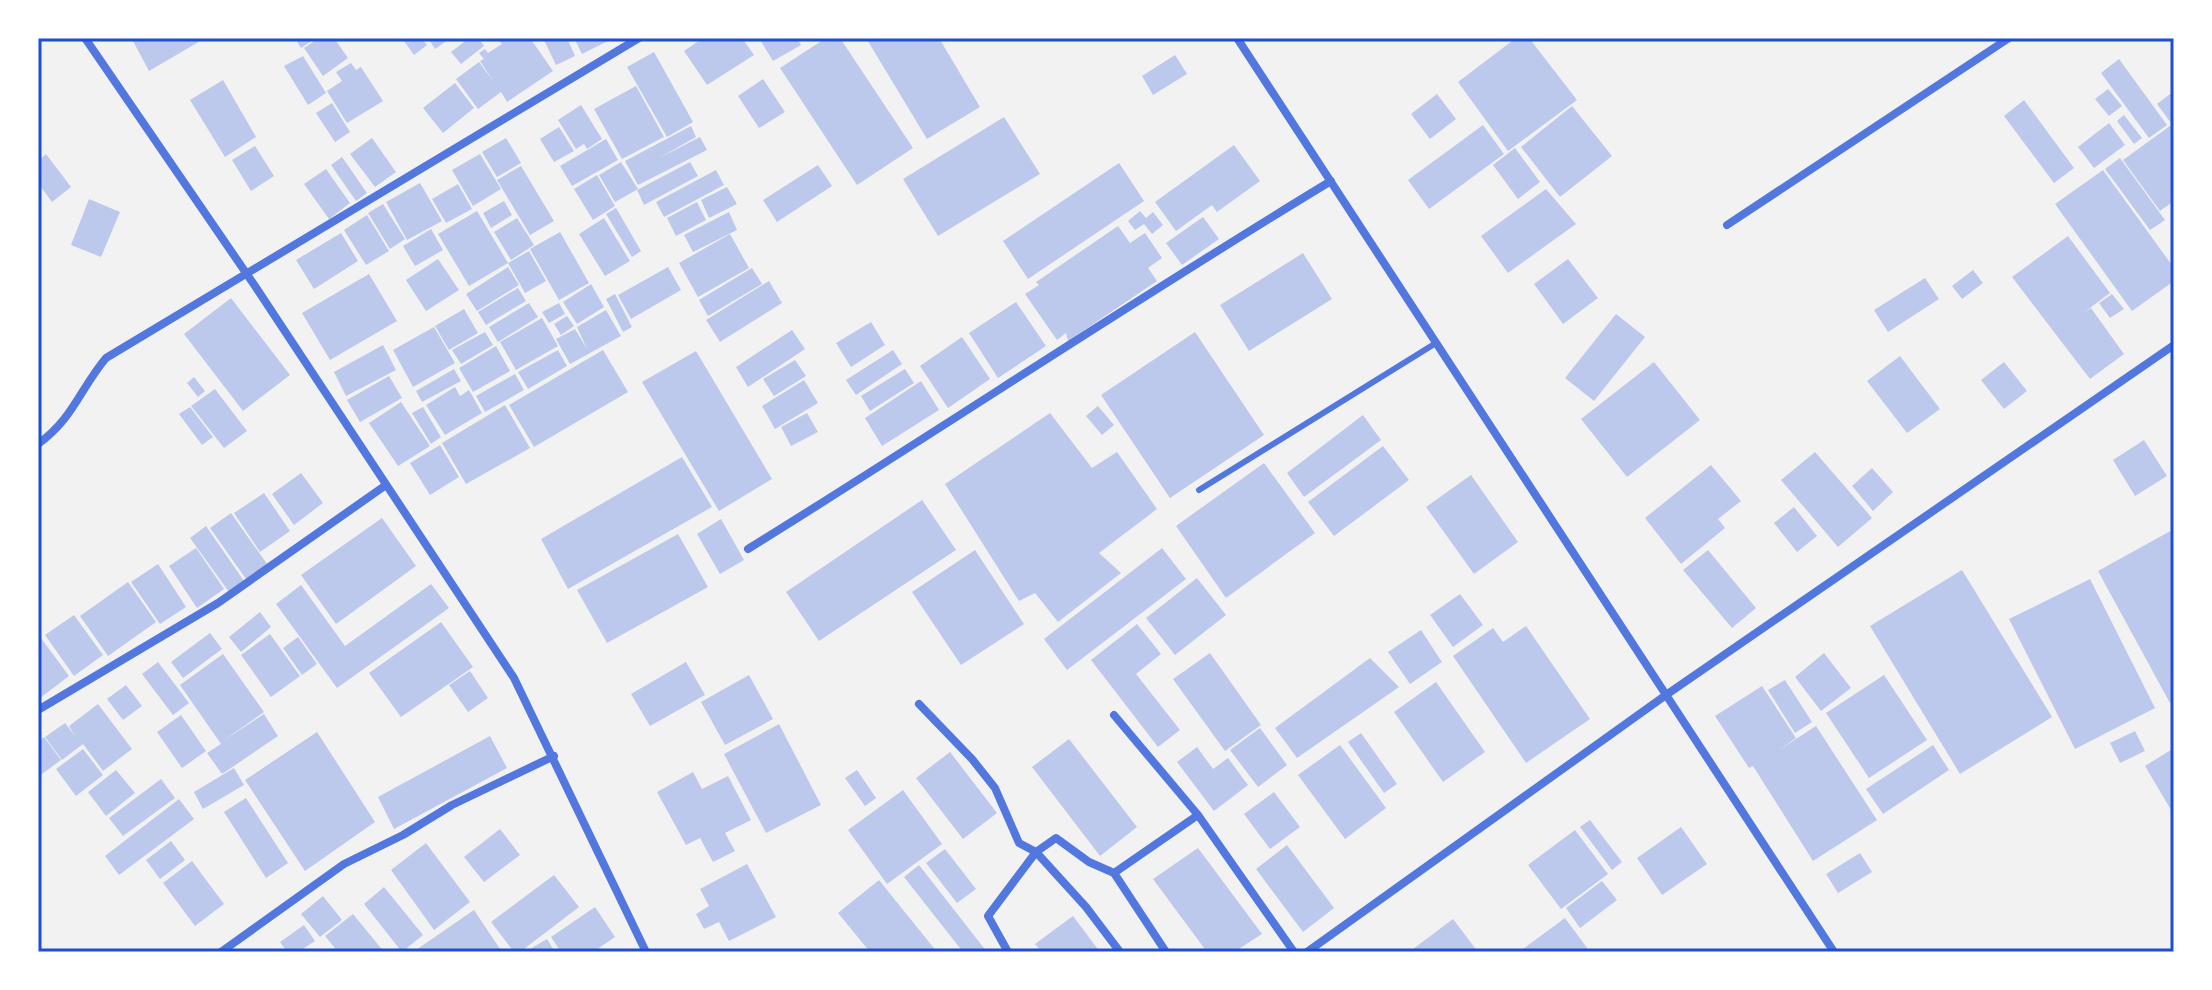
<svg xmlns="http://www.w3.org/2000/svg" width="2212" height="990" font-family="'Space Grotesk',sans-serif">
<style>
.building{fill:#bdc9ec}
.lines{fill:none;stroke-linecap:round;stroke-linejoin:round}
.service{stroke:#5277de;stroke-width:6}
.minor{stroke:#5277de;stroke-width:8}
.neatline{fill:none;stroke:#1d4ed8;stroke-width:3}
</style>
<rect width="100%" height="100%" fill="#f2f2f2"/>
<!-- building -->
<path class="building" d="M138,38H201L202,40L149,71L133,41Z
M295,38H316L301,48Z
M319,38H334L348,58L323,76L304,48Z
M402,38H421L427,45L414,55Z
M428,38H451L435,49Z
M469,38H478L484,46L461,64L451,52Z
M497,38H530L553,71L507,102L501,92L478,109L456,79L479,62L494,82L480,61L484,59L479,53L485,49L488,53L502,44Z
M543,38H567L575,56L556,65Z
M574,38H614L582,54Z
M703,38H742L754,55L707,85L684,51Z
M759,38H797L801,45L773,61Z
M826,38H840L913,148L857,185L780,68Z
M866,38H939L980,107L927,139Z
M1516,38H1529L1577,100L1508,151L1458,82Z
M654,52L693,122L667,137L627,67Z
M1175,55L1187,74L1153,95L1142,76Z
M303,56L326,93L308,105L284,66Z
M2119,59L2167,125L2149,138L2101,73Z
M351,63L356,70L361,67L383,101L347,123L327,91L342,81L336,72Z
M763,79L785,112L759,128L738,96Z
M223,80L256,137L225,157L190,100Z
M455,83L474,108L443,133L423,108Z
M636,86L664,137L622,159L594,109Z
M2108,89L2122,106L2109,116L2095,99Z
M2174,91V121L2171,123L2157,104Z
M1437,94L1456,119L1430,139L1411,114Z
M2024,100L2074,168L2054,183L2004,116Z
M332,103L350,132L335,142L316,113Z
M581,105L602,139L587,149L584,144L576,149L558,120Z
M1572,106L1612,156L1560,197L1521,147Z
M2124,115L2142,138L2134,144L2117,121Z
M1004,117L1040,174L938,236L903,179Z
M2109,123L2125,145L2094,168L2078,147Z
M2174,123V201L2160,211L2123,160Z
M1483,125L1504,154L1429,209L1408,180Z
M691,126L696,137L659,158L700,137L707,150L638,185L625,161Z
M559,127L574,151L554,162L540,139Z
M372,138L396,172L375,187L350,154Z
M506,138L521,163L497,177L482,152Z
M606,139L618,160L572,186L560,166Z
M1234,145L1260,181L1217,212L1212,205L1176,231L1155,202Z
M255,146L274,176L251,191L232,160Z
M1515,148L1540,182L1518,199L1493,165Z
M46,154L71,187L52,202L38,183V161Z
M480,154L501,189L473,206L452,170Z
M342,157L367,193L356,201L331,165Z
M2120,158L2165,220L2150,230L2105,169Z
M621,162L638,189L615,202L599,175Z
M690,162L698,176L644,205L637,190Z
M1119,163L1144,201L1028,279L1003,241Z
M818,165L832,186L777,222L763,200Z
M521,166L554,221L530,235L497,180Z
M326,169L350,203L329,219L304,184Z
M716,170L724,185L664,217L656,202Z
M2103,170L2174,268V281L2132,311L2055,204Z
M597,175L615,206L593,220L574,189Z
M420,183L442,221L407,240L386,202Z
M458,184L472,209L446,223L432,199Z
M727,187L737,204L709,218L701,200Z
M1546,189L1576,224L1508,273L1481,236Z
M89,199L120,212L101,257L71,245Z
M504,201L512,215L491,228L483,213Z
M697,202L706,220L676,236L667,218Z
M383,204L405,239L390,249L368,213Z
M616,208L641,251L632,257L606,214Z
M477,211L508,263L469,286L438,234Z
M1140,211L1146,218L1153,212L1163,225L1152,234L1144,224L1135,230L1128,221Z
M729,212L737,230L693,252L684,235Z
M367,215L389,251L366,265L344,230Z
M1203,217L1219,239L1182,265L1166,243Z
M517,218L534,245L511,260L494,232Z
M604,218L630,261L605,276L579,234Z
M1118,226L1130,243L1145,233L1162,258L1148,268L1157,281L1068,341L1066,333L1057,340L1025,294L1039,285L1036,282Z
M431,229L443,250L415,266L403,246Z
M560,232L589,283L559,300L530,249Z
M341,233L358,261L314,289L296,260Z
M730,234L749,268L698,297L679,263Z
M2068,236L2110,293L2083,313L2091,308L2124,354L2090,379L2012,277Z
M529,251L546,281L525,293L508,263Z
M1303,253L1332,299L1249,351L1220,305Z
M438,259L459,290L426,311L406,280Z
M1568,259L1598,298L1563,324L1534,284Z
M508,267L519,285L477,311L466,294Z
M668,267L681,290L631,319L618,295Z
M752,268L762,284L708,316L699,300Z
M1973,270L1983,283L1962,299L1952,286Z
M369,274L397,321L330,360L302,313Z
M1925,278L1939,299L1888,332L1874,310Z
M769,281L782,303L720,342L706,320Z
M591,284L604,307L577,324L563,302Z
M518,288L526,301L486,325L478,312Z
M615,294L632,327L623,332L606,299Z
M2112,294L2124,309L2110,318L2099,303Z
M231,298L290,375L243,411L184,334Z
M1016,302L1046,346L998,378L969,333Z
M529,303L538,317L498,342L489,327Z
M559,303L565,314L549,323L542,312Z
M464,309L478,333L449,350L435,326Z
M606,310L621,336L570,364L556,339L575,329L587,349L577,327Z
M1616,314L1645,337L1594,401L1565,378Z
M567,316L574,326L561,335L554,324Z
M542,318L558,346L516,370L500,342Z
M871,322L885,345L851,367L836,343Z
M434,327L455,363L413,387L393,350Z
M792,330L805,349L748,387L736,367Z
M485,332L493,345L461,364L452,350Z
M1195,332L1264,435L1170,498L1101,395Z
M962,337L990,379L948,408L920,366Z
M383,345L396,370L346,396L334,372Z
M496,346L510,371L473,392L459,368Z
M558,350L567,366L528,389L518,372Z
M603,350L628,392L534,447L509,405Z
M893,350L902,364L856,395L846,380Z
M696,351L772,479L719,511L642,382Z
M1900,356L1940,409L1907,433L1867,381Z
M795,360L806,376L774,396L763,379Z
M1654,362L1700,420L1627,477L1581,419Z
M2004,362L2027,391L2004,409L1981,380Z
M454,369L461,381L422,402L416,391Z
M905,369L914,383L870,411L861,396Z
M515,374L524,390L485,412L476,396Z
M389,376L402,398L360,422L347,400Z
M194,377L205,391L198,397L187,383Z
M804,380L818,403L775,429L762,406Z
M921,381L939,410L882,446L865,418Z
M455,387L460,396L469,390L482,413L445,435L426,405Z
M215,389L247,431L224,448L191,406Z
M401,402L430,446L398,466L369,423Z
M505,405L530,448L466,484L442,443Z
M1098,406L1114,425L1102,435L1086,416Z
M190,407L213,437L202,445L179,414Z
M423,407L441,437L431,444L412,413Z
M807,413L818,432L791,446L781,427Z
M1050,413L1092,468L1117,452L1157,509L1099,553L1121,573L1058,622L1035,593L1019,601L945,484Z
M1363,415L1381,440L1304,497L1287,473Z
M2144,440L2167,476L2135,496L2113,460Z
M440,445L459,477L430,495L410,463Z
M1383,446L1409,480L1334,536L1308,502Z
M1815,452L1872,518L1838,547L1781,480Z
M682,457L712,507L568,589L541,539Z
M1264,463L1315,533L1226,598L1176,526Z
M1711,465L1741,501L1718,519L1725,528L1681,564L1645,518Z
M1872,468L1893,492L1873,511L1852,486Z
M301,473L323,503L294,525L272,494Z
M1471,475L1518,542L1474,574L1426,507Z
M264,493L290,531L260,552L234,513Z
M922,500L956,550L819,641L786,592Z
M1794,507L1817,536L1797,552L1774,523Z
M231,513L267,564L246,579L210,528Z
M382,518L416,566L336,624L301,575Z
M721,519L744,560L720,574L697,534Z
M206,526L244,581L229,592L190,538Z
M2174,529V701L2170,703L2098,571Z
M678,534L708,587L607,643L577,590Z
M196,548L224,589L197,608L169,566Z
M1162,548L1186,579L1067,670L1044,639Z
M975,550L1024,624L961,665L912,592Z
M1708,550L1756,608L1732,628L1683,570Z
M158,564L186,607L160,624L131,582Z
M1962,570L2052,717L1960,774L1870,626Z
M1197,578L1226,615L1175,655L1146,618Z
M2090,579L2155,708L2075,749L2009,619Z
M128,582L156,622L108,656L80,616Z
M431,584L449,608L337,688L276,604L301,585L345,646Z
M1460,594L1483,625L1453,647L1430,615Z
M260,612L271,627L241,652L229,637Z
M74,615L103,655L74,676L45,635Z
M441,622L473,667L401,717L369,673Z
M1137,624L1161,654L1136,674L1180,730L1158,747L1091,660Z
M1526,626L1590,719L1526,763L1453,656L1493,628L1503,642Z
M1421,630L1442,662L1410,684L1388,652Z
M210,633L222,649L183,678L171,662Z
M38,634L69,676L40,698L38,695Z
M270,634L300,676L271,697L241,655Z
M298,637L317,664L302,675L283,648Z
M1210,653L1261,725L1225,751L1173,679Z
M1824,653L1851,688L1821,711L1795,677Z
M223,654L264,712L223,741L264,714L278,736L222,774L207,753L221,744L180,685Z
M1370,658L1399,687L1297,758L1275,728Z
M158,662L189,703L173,715L142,674Z
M686,662L705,695L650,726L631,694Z
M470,671L488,698L468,712L449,685Z
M749,675L773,719L725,745L701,702Z
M1884,675L1927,740L1869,778L1826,713Z
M1785,680L1812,722L1795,733L1768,690Z
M1436,682L1485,752L1443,782L1394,712Z
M126,685L142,706L123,720L107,699Z
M1762,686L1796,738L1779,750L1816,726L1877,820L1813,861L1753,766L1749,768L1715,716Z
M98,704L132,749L103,771L83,744L62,760L45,737L65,723L75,736L69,726Z
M181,715L206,751L182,768L157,732Z
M779,724L821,805L766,833L724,754Z
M1260,728L1287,765L1258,787L1230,750Z
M2135,731L2145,751L2120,763L2110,743Z
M317,732L375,822L305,871L245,780Z
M1361,733L1397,784L1384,793L1348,742Z
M490,736L507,768L394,829L378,797Z
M44,737L61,760L38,777V742Z
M1069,739L1137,827L1100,856L1032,767Z
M1340,745L1386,808L1345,839L1298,775Z
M1933,745L1949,770L1883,814L1866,789Z
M1197,747L1213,769L1228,758L1248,785L1214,811L1177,762Z
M2174,748V815L2145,766Z
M83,749L103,775L76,796L56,769Z
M950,752L997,813L963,839L916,778Z
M234,768L244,785L203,809L194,792Z
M116,770L135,793L106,816L88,792Z
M857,770L876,798L865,806L845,778Z
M693,772L702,789L728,776L751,820L725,833L735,851L713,862L700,838L686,845L657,792Z
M161,779L175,798L123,836L109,818Z
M903,790L942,844L887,884L848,830Z
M1274,792L1300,827L1270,849L1244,814Z
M246,798L288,863L266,878L224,812Z
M179,799L194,819L119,875L105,856Z
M1590,820L1622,862L1612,870L1580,827Z
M1681,827L1707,864L1662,895L1637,858Z
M500,829L520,855L484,882L464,857Z
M1575,830L1608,874L1561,909L1528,865Z
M171,841L185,860L160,879L146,860Z
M426,843L470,902L434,930L391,870Z
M1287,845L1334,908L1303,932L1256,869Z
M1198,848L1262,934L1234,952H1207L1153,879Z
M945,849L976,889L957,903L926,863Z
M1860,853L1872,872L1838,893L1826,874Z
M192,861L224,904L195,926L163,883Z
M747,864L776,917L729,941L719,922L704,929L696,914L709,906L700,889Z
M919,865L987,952H963L904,877Z
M554,875L579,907L520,952H514L491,922Z
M879,880L937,952H870L838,913Z
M1602,881L1617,900L1580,928L1566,908Z
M384,887L423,935L402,952L364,904Z
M323,896L342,920L320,937L301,914Z
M595,907L615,937L593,952H561L551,937Z
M474,910L502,952H413Z
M353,914L384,952H338L325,936Z
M1073,916L1100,952H1042L1035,944Z
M1565,918L1590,952H1519Z
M1453,919L1478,952H1409Z
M304,925L315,941L298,952H287L280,942Z
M547,939L555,952H525Z"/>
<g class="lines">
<!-- service -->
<path class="service" d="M1199,490L1436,343"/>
<!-- minor -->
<path class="minor" d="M85,38L255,286L514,678L646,952
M1237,38L1834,952
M1727,225L2009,38
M38,444C73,419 80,389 106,358L639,38
M748,549C943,428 1134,300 1331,181
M919,704L972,759L995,788L1019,843L1036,852L1086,907L1120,952
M38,710L218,603L386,485
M1114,715L1198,815L1294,952
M1114,873L1198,815
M221,952L344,864L403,835L452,805L554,756
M1008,952L988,916L1036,852L1056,838L1089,862L1114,873L1166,952
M1307,952L1666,695L2174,345"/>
</g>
<!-- border -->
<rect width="2212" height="990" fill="none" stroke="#ffffff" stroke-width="80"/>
<rect x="40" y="40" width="2132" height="910" class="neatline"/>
</svg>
